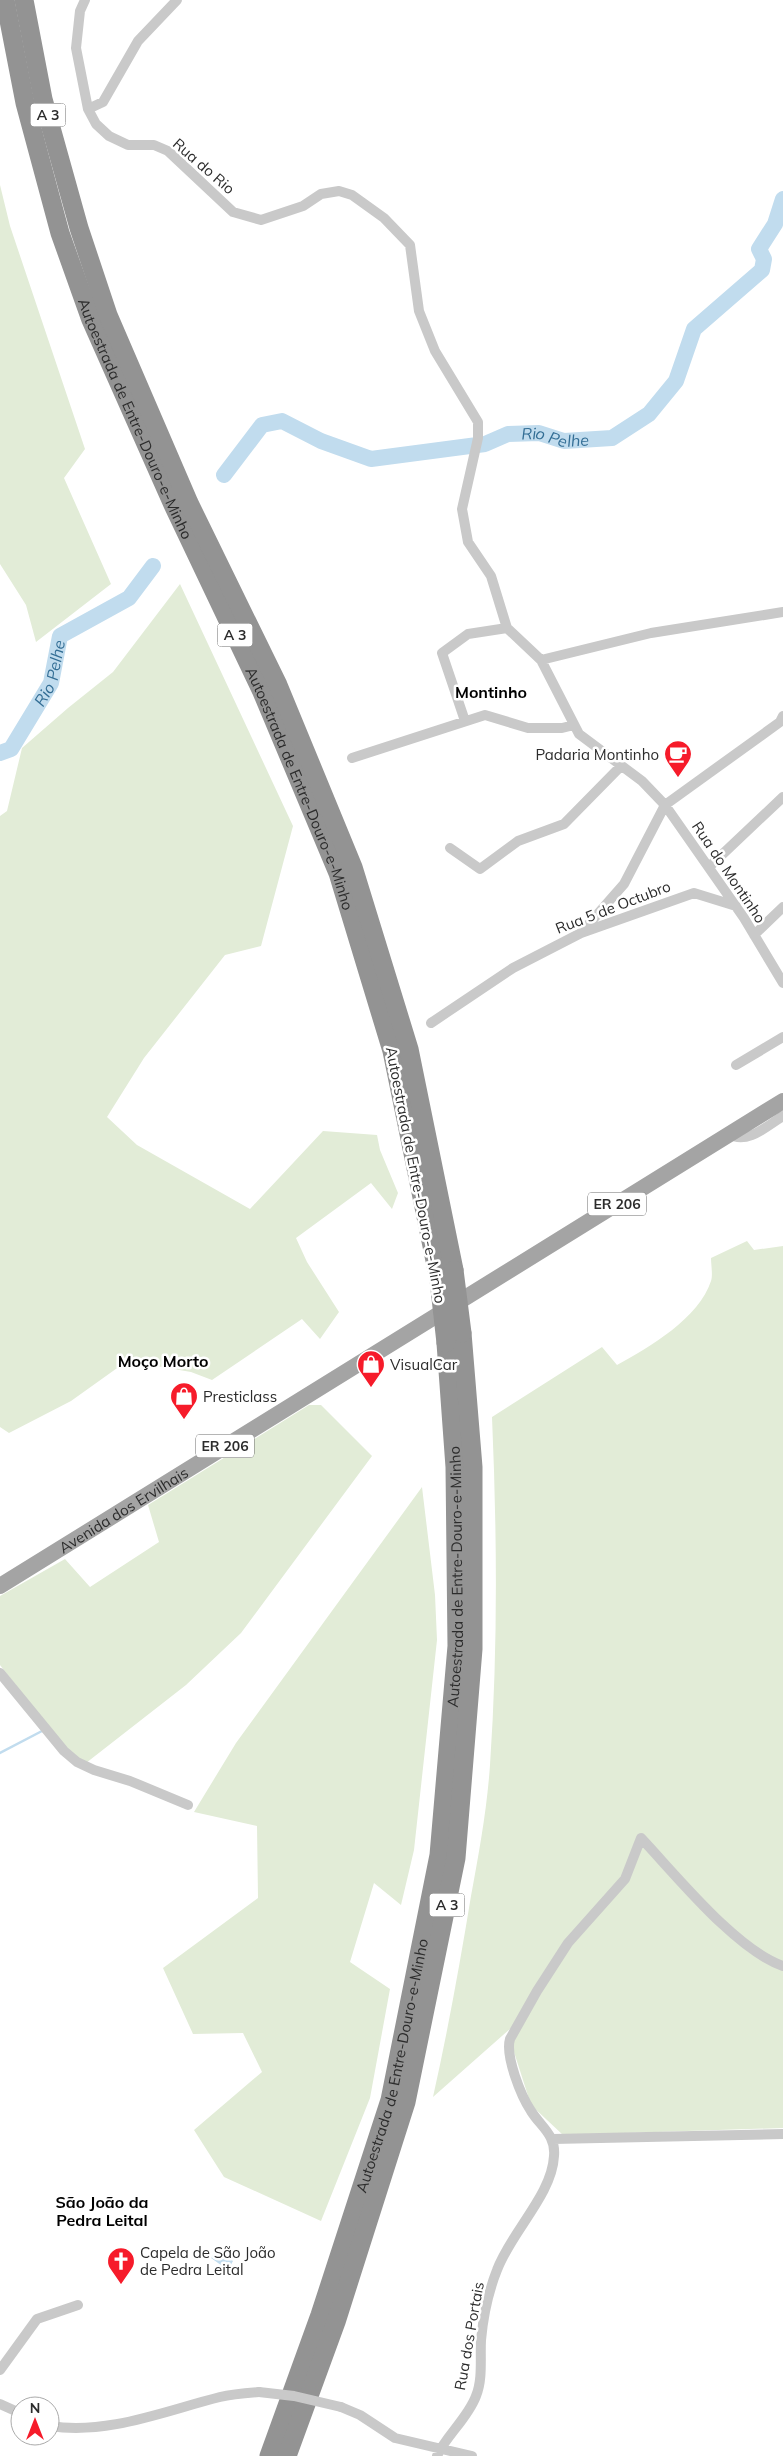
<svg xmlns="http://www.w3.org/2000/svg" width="783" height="2456" font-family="Mulish,sans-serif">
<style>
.green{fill:#e2ecd7}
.water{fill:#c1dcee}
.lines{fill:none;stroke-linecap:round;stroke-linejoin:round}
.stream{stroke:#c1dcee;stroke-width:2.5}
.river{stroke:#c1dcee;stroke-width:16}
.minor{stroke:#c9c9c9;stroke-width:10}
.primary{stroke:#a4a4a4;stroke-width:16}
.motorway{stroke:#939393;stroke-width:19}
.minor-bridge{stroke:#c9c9c9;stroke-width:10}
.motorway-bridge{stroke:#939393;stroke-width:19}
.labels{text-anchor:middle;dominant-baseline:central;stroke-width:5;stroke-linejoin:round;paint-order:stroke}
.shield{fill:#fff;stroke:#6b6b6b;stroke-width:1}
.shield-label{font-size:14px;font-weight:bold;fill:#2c2c2c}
.street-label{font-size:15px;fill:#2c2c2c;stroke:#fff}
.poi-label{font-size:15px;fill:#2c2c2c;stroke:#fff;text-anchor:start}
.water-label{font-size:16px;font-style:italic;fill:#336e95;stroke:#fff}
.neighbourhood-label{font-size:16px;font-weight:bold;fill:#000;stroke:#fff}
</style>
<rect width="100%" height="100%" fill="#fff"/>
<!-- green -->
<path class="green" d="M0,185L10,226L85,449L64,478L111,584L36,642L26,605L0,564Z
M180,584L293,826L261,946L225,955L144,1058L107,1117L137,1145L250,1209L323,1131L377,1135L380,1150L398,1193L392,1209L371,1183L296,1238L307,1262L339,1312L320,1339L302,1319L212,1380L191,1372L127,1361L71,1401L9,1433L0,1427V816L7,811L22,748L68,708L113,672Z
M747,1241L754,1250L783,1246V2128L563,2135L531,2105L514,2052L511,2028L433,2097C448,2030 460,1963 471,1896C479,1853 487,1809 490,1765C498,1649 497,1533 492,1417L602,1347L617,1365C650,1347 699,1318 711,1281C713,1275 711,1265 711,1258Z
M309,1405H321L372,1456L241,1633L186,1685L86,1763L67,1751L0,1665V1596L65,1559L90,1587L159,1542L148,1505Z
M422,1487L435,1595L437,1640L414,1850L401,1905L374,1883L350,1962L390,1989L370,2098L321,2221L224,2177L194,2130L262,2072L243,2033L193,2034L163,1968L258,1898L257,1826L194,1812L236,1743Z"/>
<!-- water -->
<path class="water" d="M216,2250L233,2261L228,2270L211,2258Z"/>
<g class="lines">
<!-- stream -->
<path class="stream" d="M0,1753L42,1731"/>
<!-- river -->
<g class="river">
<path id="s1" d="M224,475L262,425L282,421L321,441L371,459L485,444L508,434L539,433L564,441L612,438L649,414L676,381L694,329L762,270L764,259L759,249L775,224L783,199"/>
<path id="s2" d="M0,753L11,749L51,683L60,636L129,598L153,566"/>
</g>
<!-- minor -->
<path class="minor" d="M85,0L80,11L76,48L88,109L96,124L109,136L128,145H154L168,151L233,212L261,220L303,206L321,194L339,191L352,195L384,218L410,245L419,311L435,351L478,422V438L462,509L468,542L491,576L507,628L541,660L579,734L642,781L665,805L744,918L783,983
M88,109L103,102L138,41L177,0
M541,660L651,633L783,612
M465,721L442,653L468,634L507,628
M352,758L485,715L528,728H562L574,725
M450,848L480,869L518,841L564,824L621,766
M709,867L783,797
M581,933L624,884L665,805L780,722L783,716
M754,935L783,907
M431,1023L513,968L581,933L694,893L736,906
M736,1065L783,1037
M729,1134C747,1145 767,1126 783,1116
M0,1673L64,1751L77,1762L94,1770L130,1781L188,1805
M553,2139L783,2134
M0,2370L37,2319L78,2305
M0,2404L20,2413
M341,2407L360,2415L395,2438L472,2456
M50,2426C108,2435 164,2411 220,2397C233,2394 246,2393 259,2392
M437,2456C445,2437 468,2418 476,2396C483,2379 480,2358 481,2340C483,2318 489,2290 497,2270C511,2232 552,2195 554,2156C556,2135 541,2127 531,2111C521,2096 505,2056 510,2039L537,1991L568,1943L625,1879L641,1838C676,1875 736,1950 783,1966"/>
<!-- primary -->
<path class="primary" id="s3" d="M0,1586L783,1101"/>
<!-- motorway -->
<g class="motorway">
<path id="s4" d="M5,0L25,103L60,233L91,320L174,507L262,692L338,873L392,1051L439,1280"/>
<path d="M24,0L43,99L79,228L108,315L189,503L278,685L353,867L409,1049L454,1270"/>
<path id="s5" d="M269,2456L320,2315L390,2100L439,1855L457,1646L455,1467L446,1343"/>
<path d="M287,2456L336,2322L406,2102L456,1858L473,1649V1467L462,1333"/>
</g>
<!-- minor-bridge -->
<path class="minor-bridge" d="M259,2392L294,2396L341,2407"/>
<!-- motorway-bridge -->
<path class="motorway-bridge" d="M454,1270L462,1333
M439,1280L446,1343"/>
</g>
<!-- icons -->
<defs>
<g id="cafe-pin" transform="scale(1.4375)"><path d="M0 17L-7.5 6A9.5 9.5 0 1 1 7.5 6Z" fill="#f61b2a" stroke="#fff"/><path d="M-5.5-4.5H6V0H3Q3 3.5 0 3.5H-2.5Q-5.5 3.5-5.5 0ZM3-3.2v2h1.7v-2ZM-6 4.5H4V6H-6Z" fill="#fff"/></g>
<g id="shop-pin" transform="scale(1.4375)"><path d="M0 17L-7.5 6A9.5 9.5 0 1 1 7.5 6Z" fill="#f61b2a" stroke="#fff"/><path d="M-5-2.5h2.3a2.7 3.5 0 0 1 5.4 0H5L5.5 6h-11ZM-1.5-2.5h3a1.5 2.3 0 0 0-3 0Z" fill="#fff"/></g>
<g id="church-pin" transform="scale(1.4375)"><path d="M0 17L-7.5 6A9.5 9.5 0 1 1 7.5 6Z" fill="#f61b2a" stroke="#fff"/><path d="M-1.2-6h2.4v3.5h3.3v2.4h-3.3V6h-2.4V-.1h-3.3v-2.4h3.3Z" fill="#fff"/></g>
</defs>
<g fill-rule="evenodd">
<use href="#cafe-pin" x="678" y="754"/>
<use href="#shop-pin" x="371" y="1364"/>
<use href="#shop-pin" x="184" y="1396"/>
<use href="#church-pin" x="121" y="2261"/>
</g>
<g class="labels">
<!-- shield labels -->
<g class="shield">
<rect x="30.5" y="103.5" width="35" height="23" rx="4"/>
<rect x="217.5" y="623.5" width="35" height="23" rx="4"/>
<rect x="588" y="1192.5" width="58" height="23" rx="4"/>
<rect x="196" y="1434.5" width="58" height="23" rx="4"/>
<rect x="429.5" y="1893.5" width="35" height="23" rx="4"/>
</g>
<g class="shield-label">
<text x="48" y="115">A 3</text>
<text x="235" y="635">A 3</text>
<text x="617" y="1204">ER 206</text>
<text x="225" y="1446">ER 206</text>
<text x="447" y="1905">A 3</text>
</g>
<!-- street labels -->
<g class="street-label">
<text transform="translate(204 166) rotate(41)">Rua do Rio</text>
<text stroke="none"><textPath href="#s4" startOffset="440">Autoestrada de Entre-Douro-e-Minho</textPath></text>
<text stroke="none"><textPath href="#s4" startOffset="845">Autoestrada de Entre-Douro-e-Minho</textPath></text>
<text transform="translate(729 872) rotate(56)">Rua do Montinho</text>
<text transform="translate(613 907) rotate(-21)">Rua 5 de Octubro</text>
<text transform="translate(416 1175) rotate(79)">Autoestrada de Entre-Douro-e-Minho</text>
<text stroke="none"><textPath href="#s3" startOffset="145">Avenida dos Ervilhais</textPath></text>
<text stroke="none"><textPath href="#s5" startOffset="905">Autoestrada de Entre-Douro-e-Minho</textPath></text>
<text stroke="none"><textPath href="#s5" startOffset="410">Autoestrada de Entre-Douro-e-Minho</textPath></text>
<text transform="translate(469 2336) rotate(-80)">Rua dos Portais</text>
</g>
<!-- poi labels -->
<g class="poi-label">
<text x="659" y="754" text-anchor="end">Padaria Montinho</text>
<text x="390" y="1364">VisualCar</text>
<text x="203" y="1396">Presticlass</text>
<text x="140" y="2252">Capela de São João<tspan x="140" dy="17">de Pedra Leital</tspan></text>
</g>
<!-- water labels -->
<g class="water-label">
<text stroke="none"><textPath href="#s1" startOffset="368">Rio Pelhe</textPath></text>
<text stroke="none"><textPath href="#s2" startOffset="98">Rio Pelhe</textPath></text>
</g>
<!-- neighbourhood labels -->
<g class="neighbourhood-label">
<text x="491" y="692">Montinho</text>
<text x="163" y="1361">Moço Morto</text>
<text x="102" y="2202">São João da<tspan x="102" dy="18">Pedra Leital</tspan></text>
</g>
</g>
<!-- north arrow -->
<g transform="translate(35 2421)"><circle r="24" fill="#ffffff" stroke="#ababab"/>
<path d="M0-4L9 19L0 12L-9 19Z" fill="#f61b2a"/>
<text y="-8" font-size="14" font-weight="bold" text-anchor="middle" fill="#2c2c2c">N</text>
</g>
</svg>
